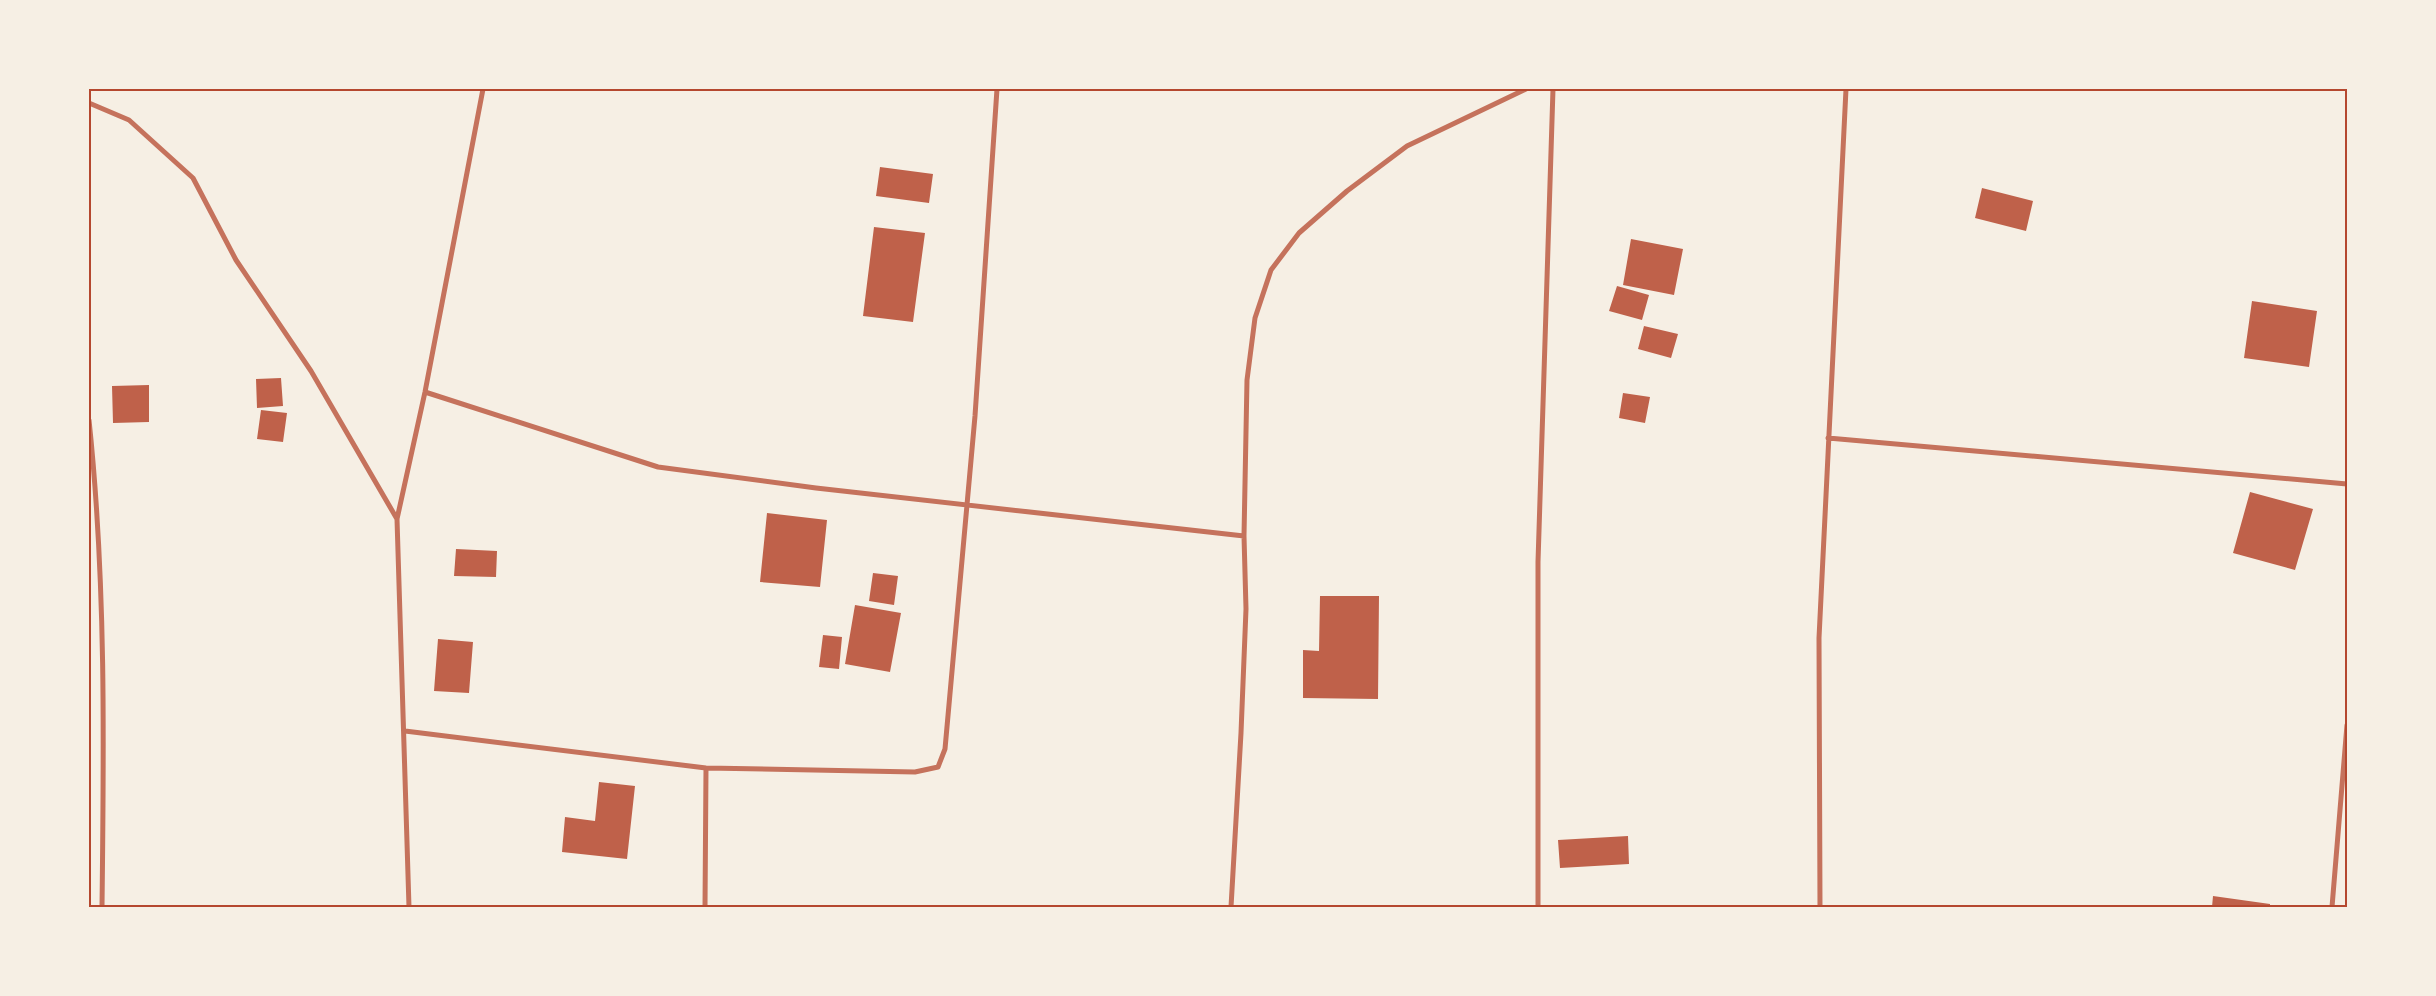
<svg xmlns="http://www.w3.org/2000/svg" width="2436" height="996" font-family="'Exo 2',sans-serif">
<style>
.building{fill:#bf614a}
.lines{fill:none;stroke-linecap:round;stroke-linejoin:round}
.minor{stroke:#c5725c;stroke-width:5}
.neatline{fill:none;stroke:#b5482f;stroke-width:2}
</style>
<rect width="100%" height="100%" fill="#f6efe4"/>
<!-- building -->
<path class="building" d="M880,167L933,174L929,203L876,196Z
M1982,188L2033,201L2026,231L1975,218Z
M874,227L925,233L913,322L863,316Z
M1631,239L1683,249L1674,295L1623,285Z
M1617,286L1649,295L1642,320L1609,311Z
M2252,301L2317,311L2309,367L2244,358Z
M1644,326L1678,334L1671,358L1638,349Z
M281,378L283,406L257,408L256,379Z
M149,385V422L113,423L112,386Z
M1623,393L1650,397L1645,423L1619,418Z
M261,410L287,413L283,442L257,439Z
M2250,492L2313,509L2295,570L2233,553Z
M767,513L827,520L820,587L760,582Z
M456,549L497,551L496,577L454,576Z
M873,573L898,576L894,605L869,601Z
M1320,596H1379L1378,699L1303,698V650L1319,651Z
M855,605L901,613L890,672L845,664Z
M823,635L842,637L839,669L819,667Z
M438,639L473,642L469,693L434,691Z
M599,782L635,786L627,859L562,852L565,817L595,821Z
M1628,836L1629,864L1560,868L1558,840Z
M2213,896L2270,904V907H2212Z"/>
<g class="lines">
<!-- minor -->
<path class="minor" d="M89,103L129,120L193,178L236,260L311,371L397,519
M425,392L658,467L816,488L1244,536
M89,420C106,581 104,745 102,907
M1828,438L2347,484
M405,731L706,768L915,772L938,767L945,749L975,416L997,89
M409,907L397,519L425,392L483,89
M705,907L706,768
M1231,907L1241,733L1246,609L1244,536L1247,380L1255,318L1271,270L1299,233L1347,191L1407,146L1526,89
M1538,907V562L1553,89
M1820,907L1819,638L1846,89
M2332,907L2347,725"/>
</g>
<!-- border -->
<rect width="2436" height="996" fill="none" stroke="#f6efe4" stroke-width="180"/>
<rect x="90" y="90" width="2256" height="816" class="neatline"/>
</svg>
